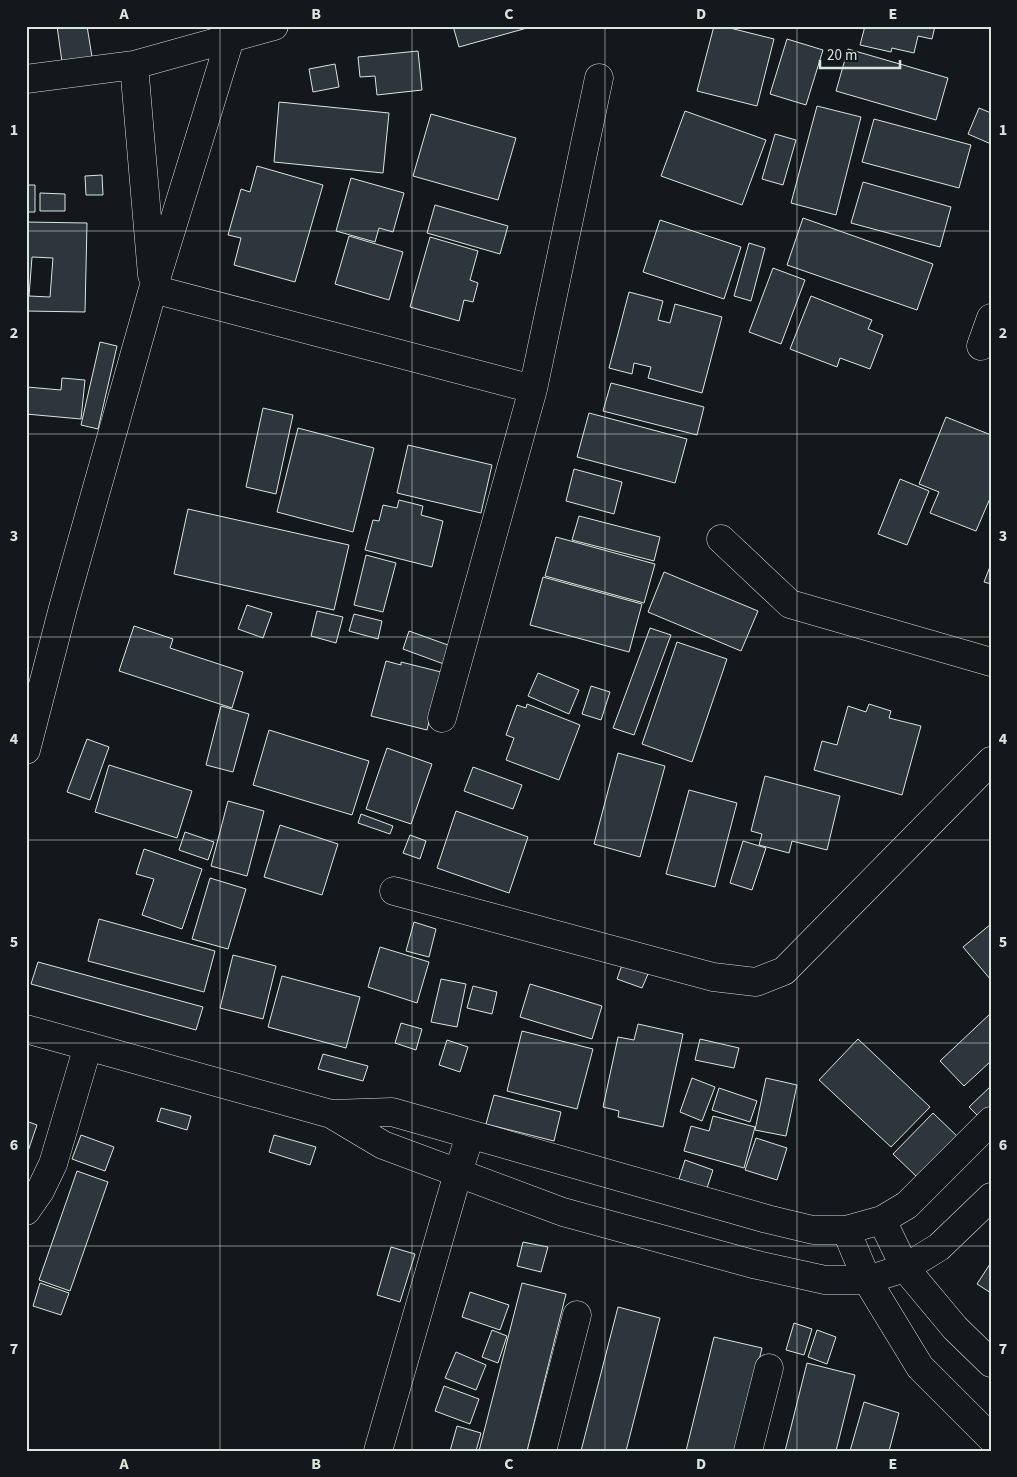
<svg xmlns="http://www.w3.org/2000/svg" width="1017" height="1477" font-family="'Source Sans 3',sans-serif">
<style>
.building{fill:#2c363c;stroke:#d8e6dc;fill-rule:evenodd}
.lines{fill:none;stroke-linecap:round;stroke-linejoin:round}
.minor-casing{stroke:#d8e6dc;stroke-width:29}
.minor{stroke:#14181c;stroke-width:28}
.grid{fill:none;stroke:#d8e6dc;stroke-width:1;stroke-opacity:0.55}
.neatline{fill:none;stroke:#d8e6dc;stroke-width:2}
.grid-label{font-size:16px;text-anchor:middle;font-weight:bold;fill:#d8e6dc}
</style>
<rect width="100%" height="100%" fill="#14181c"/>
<!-- building -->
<path class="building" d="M57,26H87L92,57L62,62Z
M453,26H526L527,28L459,47Z
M714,26H722L774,39L757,106L697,91Z
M865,26H935L932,39L918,36L914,53L892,48L891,52L860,45Z
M787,39L823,50L806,105L770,94Z
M848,49L948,78L936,120L836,91Z
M418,51L422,90L377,95L375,76L360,77L358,57Z
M335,64L339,87L313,92L309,69Z
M279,102L389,113L383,173L274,162Z
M817,106L861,117L836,215L791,203Z
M979,108L991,113V144L968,134Z
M685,111L766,140L742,205L661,176Z
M431,114L516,138L498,200L413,176Z
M874,119L971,145L959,188L862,162Z
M775,134L796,140L783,185L762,179Z
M257,166L323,185L295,282L234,265L241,238L228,235L241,189L250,192Z
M102,175L103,195H86L85,176Z
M351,178L404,193L393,232L379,228L375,242L336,231Z
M863,182L951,207L940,247L851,223Z
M26,185H35V212H26Z
M40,193L65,194V211H40Z
M435,205L508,226L500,254L427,233Z
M803,218L933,264L917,310L787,265Z
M660,220L741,247L724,299L643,272Z
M26,222L87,223L85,312L26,311ZM32,257L53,258L50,297L29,296Z
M349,236L403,252L389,300L335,284Z
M430,237L478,251L470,280L478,283L473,302L464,300L459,321L410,307Z
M749,243L765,248L751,301L734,296Z
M773,268L805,280L781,344L749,332Z
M629,292L663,301L658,320L670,323L675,304L722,317L702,393L648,378L651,367L634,363L632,374L609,368Z
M811,296L872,320L868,329L883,335L870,369L840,358L837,367L790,349Z
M100,342L117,346L98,429L81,425Z
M62,378L85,380L81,419L26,414L27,387L61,390Z
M611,383L704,407L697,435L603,411Z
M263,408L293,415L276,494L246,487Z
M589,413L687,439L675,483L577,457Z
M946,417L991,435V496L976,531L930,513L939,492L919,484Z
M298,428L374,448L353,532L277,512Z
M408,445L492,465L481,513L397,493Z
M574,469L622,482L614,514L566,501Z
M900,479L929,491L907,545L878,534Z
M399,500L423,506L421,515L443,521L432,567L365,550L373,520L379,521L383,505L397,508Z
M188,509L349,545L334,610L174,574Z
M579,516L660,537L654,561L572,540Z
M556,537L655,564L644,603L545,576Z
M366,555L396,563L383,612L354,605Z
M991,564V584L984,582Z
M664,572L758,611L741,651L648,612Z
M543,577L642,604L629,652L530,625Z
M247,605L272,613L263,638L238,629Z
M317,611L343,617L336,643L311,636Z
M354,614L382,621L378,639L349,631Z
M134,626L173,639L170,648L243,672L232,708L119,671Z
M650,628L671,635L634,735L613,728Z
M409,631L459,649L452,667L403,649Z
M677,642L727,659L692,762L642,744Z
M386,661L401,665V662L441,672L427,730L371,716Z
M538,673L579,690L569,714L528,696Z
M591,686L610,692L601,720L582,714Z
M527,704L580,725L559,780L506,760L514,738L506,735L517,705L526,708Z
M869,704L891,711L889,718L921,726L902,795L814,770L822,741L837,745L848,706L866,712Z
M221,706L249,714L233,772L206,765Z
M269,730L369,761L352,815L253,785Z
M87,739L109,747L90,800L67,792Z
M387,748L432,764L411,824L366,809Z
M618,753L665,766L640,857L594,844Z
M109,765L192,791L177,838L95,812Z
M473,767L522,785L513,809L464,791Z
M765,776L840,796L827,850L792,841L789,853L759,845L762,834L751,831Z
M689,790L737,803L715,887L666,874Z
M228,801L264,811L247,876L211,866Z
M456,811L528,837L509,893L437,868Z
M361,814L393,826L390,834L358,823Z
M280,825L338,844L322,895L264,877Z
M185,832L214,842L208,860L179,850Z
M410,835L426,841L420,859L403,853Z
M743,841L766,848L752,890L730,883Z
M144,849L202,869L182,929L142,915L154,879L136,874Z
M210,878L246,889L228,949L192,939Z
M99,919L215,951L204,992L88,961Z
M414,922L436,929L429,957L406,951Z
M991,924V980L963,947Z
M380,947L429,962L417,1003L368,987Z
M233,955L276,966L263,1019L220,1008Z
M38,962L203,1007L196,1030L31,984Z
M622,965L648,974L642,988L617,979Z
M282,976L360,997L346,1048L268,1027Z
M441,979L466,984L457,1027L431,1022Z
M530,984L602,1006L592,1039L520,1017Z
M473,986L497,992L492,1014L467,1008Z
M991,1013V1061L964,1086L940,1061Z
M401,1023L422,1029L416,1050L395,1043Z
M638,1024L683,1034L663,1127L618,1117L619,1111L603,1107L618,1037L634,1040Z
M522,1031L593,1049L577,1109L507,1091Z
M700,1039L739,1048L734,1068L695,1060Z
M858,1039L930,1107L891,1147L819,1080Z
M447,1040L468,1047L460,1072L439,1065Z
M323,1054L368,1066L363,1081L318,1069Z
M692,1078L715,1087L702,1121L680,1112Z
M766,1078L797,1085L786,1136L755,1130Z
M991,1086V1109L981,1119L969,1107Z
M719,1088L757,1101L750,1122L712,1110Z
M494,1095L561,1112L554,1141L486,1124Z
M161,1108L191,1116L187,1130L157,1121Z
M933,1113L958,1137L917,1177L893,1154Z
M713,1116L755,1127L744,1168L684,1151L691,1126L709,1131Z
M26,1121L37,1125L26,1157Z
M81,1135L114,1147L105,1171L72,1159Z
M274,1135L316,1147L310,1165L269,1152Z
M756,1138L787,1148L777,1180L745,1170Z
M685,1160L713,1170L707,1188L679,1179Z
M77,1171L108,1182L70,1291L39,1280Z
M523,1242L548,1247L541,1272L517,1266Z
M391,1247L415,1254L400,1302L377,1295Z
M990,1264L991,1265V1293L977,1284Z
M40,1283L69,1293L61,1315L33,1306Z
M522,1283L566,1294L527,1451H479Z
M470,1292L509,1305L500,1330L462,1317Z
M618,1307L660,1318L626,1451H581Z
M794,1323L812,1329L804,1355L786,1350Z
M492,1330L507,1336L498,1363L482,1357Z
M817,1330L836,1337L827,1364L808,1357Z
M714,1337L762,1348L737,1451H686Z
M456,1352L486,1365L476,1390L445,1378Z
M807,1363L855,1375L836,1451H785Z
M444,1386L479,1399L470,1424L435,1411Z
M864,1402L899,1413L889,1451H850Z
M457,1426L481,1433L476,1451H450Z"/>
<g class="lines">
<!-- minor casing -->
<g class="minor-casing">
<path id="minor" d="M134,65L152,275
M26,79L134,65L274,26
M153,289L533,389
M981,346L991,318
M721,539L790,604L991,662
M442,718L533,389L599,78
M26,750L63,608L153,289L230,39
M394,891L713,977L756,982L784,971L991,761
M26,1029L331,1114L383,1145L563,1212L753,1264L825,1280H867L905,1268L939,1247L991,1197
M331,1114L392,1112L767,1219L813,1230H846L882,1220L907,1205L991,1121
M26,1211L40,1191L53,1164L88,1046
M882,1220L905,1268L955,1328L991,1363
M846,1230L867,1280L920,1367L991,1438
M378,1451L458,1173L470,1135
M542,1451L577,1315
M748,1451L769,1368"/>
</g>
<!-- minor -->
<use href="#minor" class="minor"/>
</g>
<!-- grid -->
<path class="grid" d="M220,26V1451M412,26V1451M605,26V1451M797,26V1451M26,231H991M26,434H991M26,637H991M26,840H991M26,1043H991M26,1246H991"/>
<!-- border -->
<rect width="1017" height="1477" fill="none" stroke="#14181c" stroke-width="55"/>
<!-- scale -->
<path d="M820 60v8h80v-8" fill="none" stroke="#d8e6dc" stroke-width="2.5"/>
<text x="827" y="60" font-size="15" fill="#d8e6dc" stroke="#14181c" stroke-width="4" paint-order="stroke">20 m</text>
<rect x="28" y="28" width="962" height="1422" class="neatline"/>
<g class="grid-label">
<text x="124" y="19">A</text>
<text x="316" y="19">B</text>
<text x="509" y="19">C</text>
<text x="701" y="19">D</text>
<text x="893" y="19">E</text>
<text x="14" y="135">1</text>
<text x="1003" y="135">1</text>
<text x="14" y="338">2</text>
<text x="1003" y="338">2</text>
<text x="14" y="541">3</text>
<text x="1003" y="541">3</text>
<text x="14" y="744">4</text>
<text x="1003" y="744">4</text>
<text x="14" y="947">5</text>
<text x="1003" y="947">5</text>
<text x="14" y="1150">6</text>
<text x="1003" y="1150">6</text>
<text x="14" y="1354">7</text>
<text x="1003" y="1354">7</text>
<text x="124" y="1469">A</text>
<text x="316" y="1469">B</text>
<text x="509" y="1469">C</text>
<text x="701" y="1469">D</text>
<text x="893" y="1469">E</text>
</g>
</svg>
